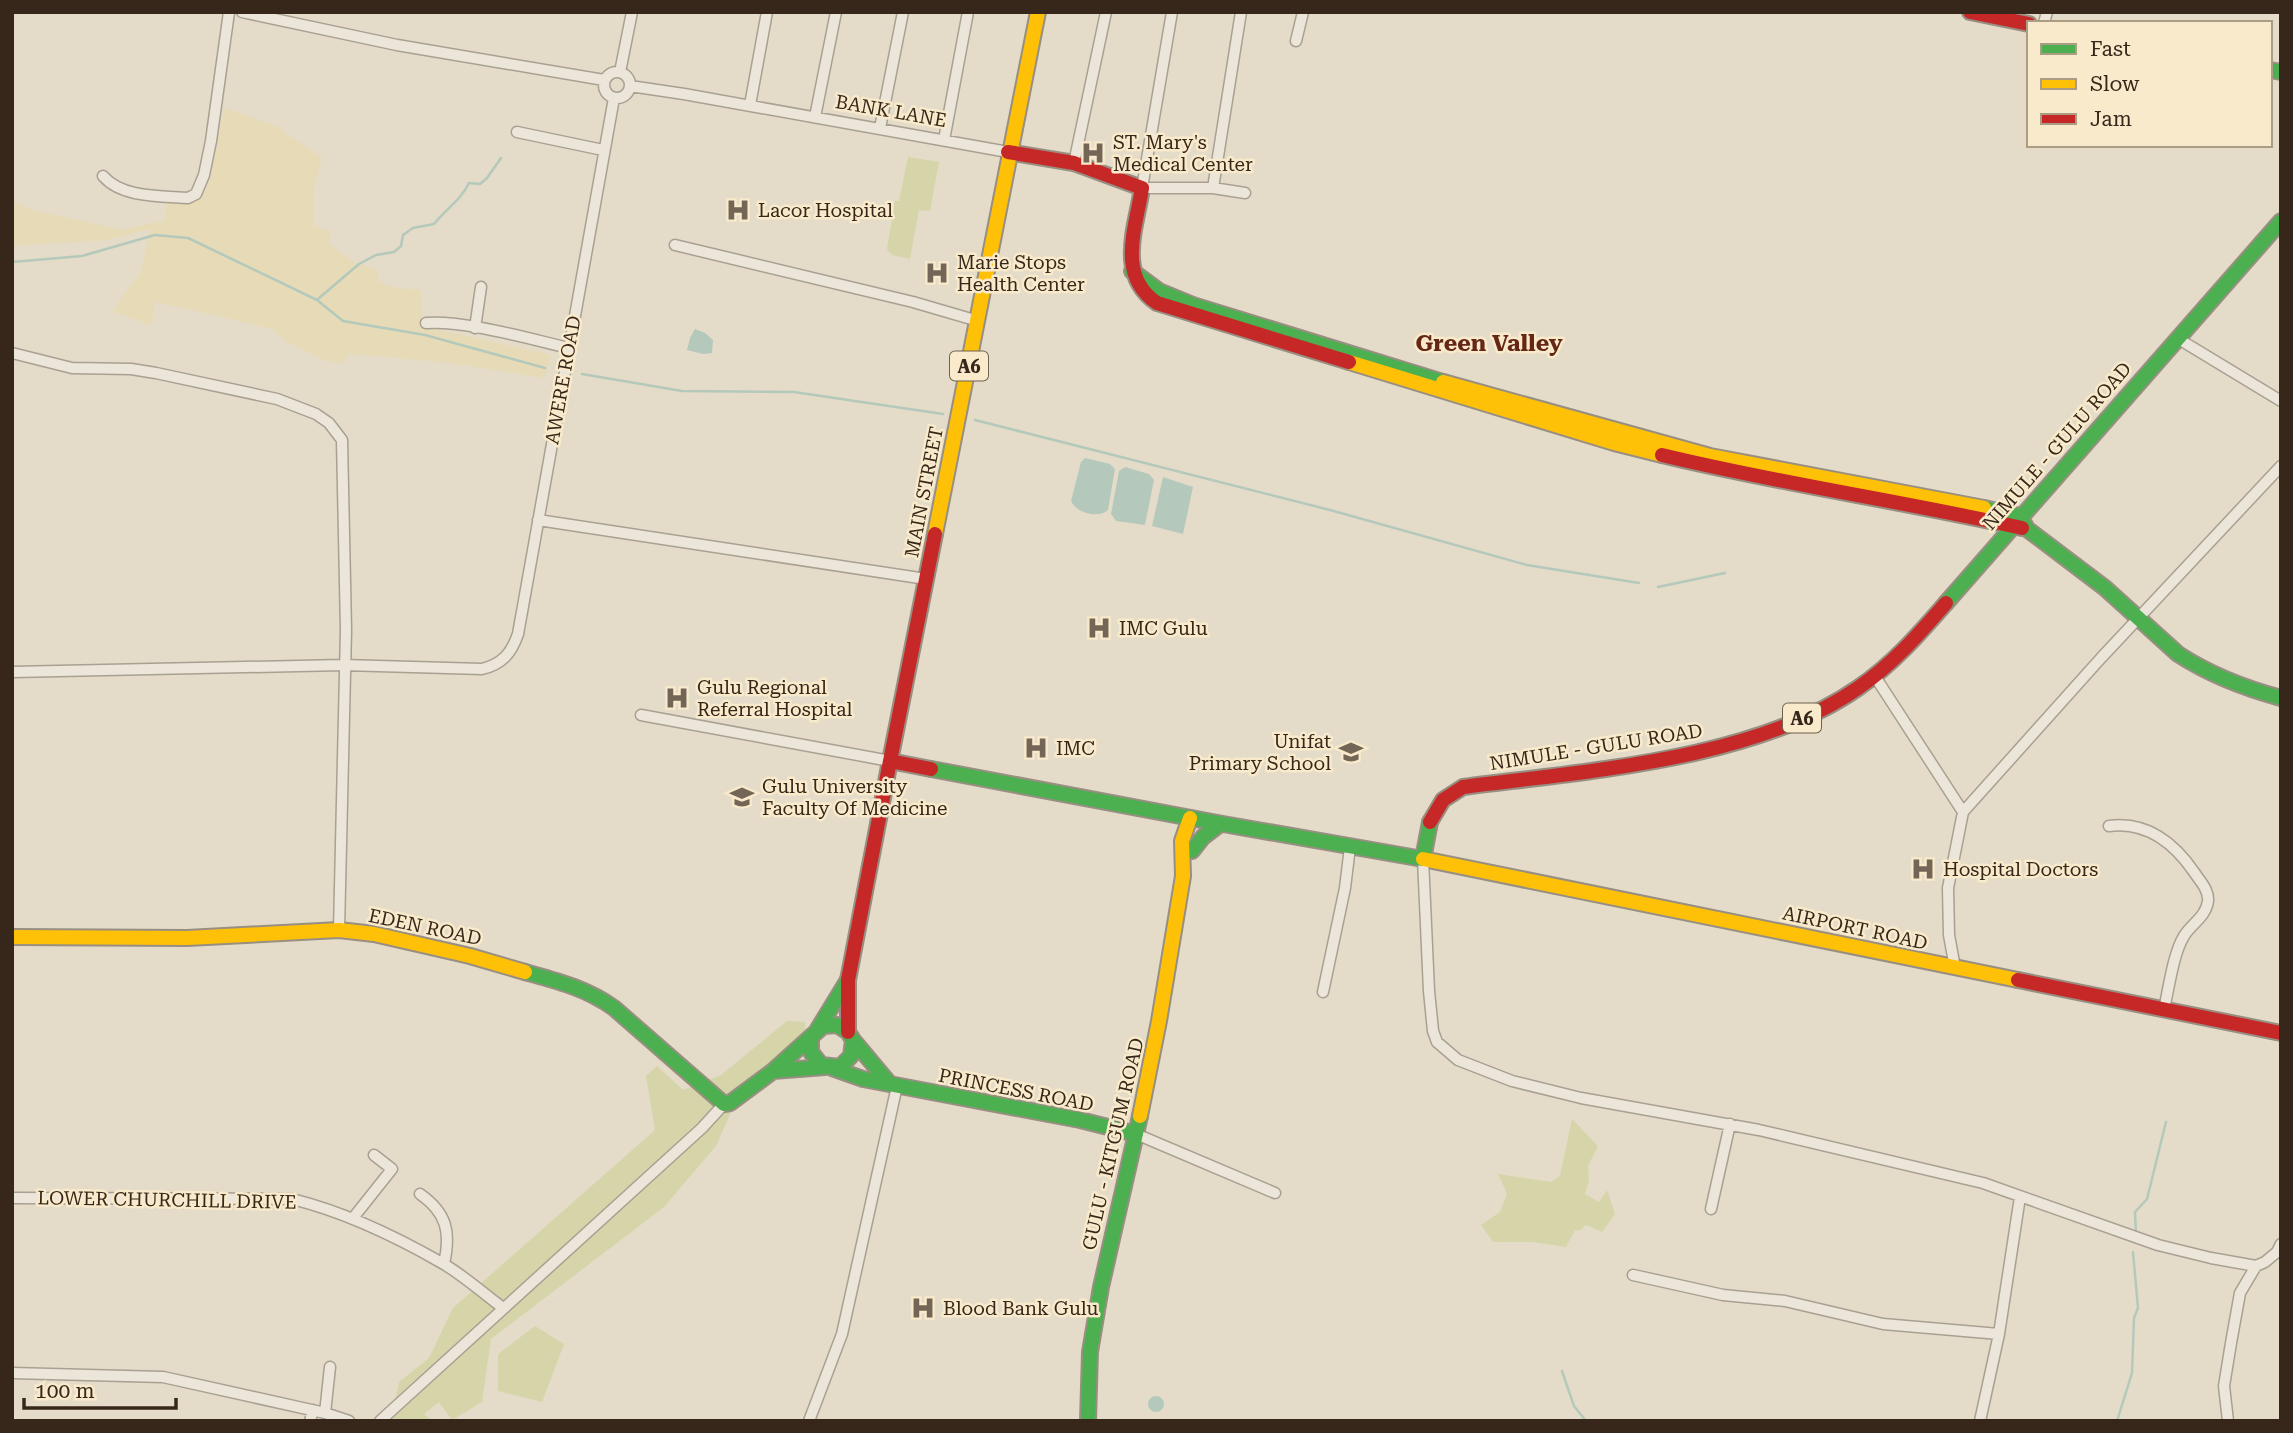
<svg xmlns="http://www.w3.org/2000/svg" width="2293" height="1433" font-family="'Roboto Serif',serif">
<style>
.farmland{fill:#e6dbb6}
.green{fill:#d5d5a9}
.water{fill:#b4c9bb}
.lines{fill:none;stroke-linecap:round;stroke-linejoin:round}
.stream{stroke:#b4c9bb;stroke-width:2.5}
.street-casing{stroke:#a9a092;stroke-width:13}
.fast-casing{stroke:#988f82;stroke-width:18}
.slow-casing{stroke:#988f82;stroke-width:18}
.jam-casing{stroke:#988f82;stroke-width:18}
.street{stroke:#ebe5da;stroke-width:10}
.fast{stroke:#4caf50;stroke-width:14}
.slow{stroke:#ffc107;stroke-width:14}
.jam{stroke:#c62828;stroke-width:14}
.labels{text-anchor:middle;dominant-baseline:central;stroke-width:5;stroke-linejoin:round;paint-order:stroke}
.shield{fill:#f8eacb;stroke:#71624f;stroke-width:2}
.shield-label{font-size:18px;font-weight:bold;fill:#37271a}
.street-label{font-size:19px;fill:#37271a;stroke:#f8eacb}
.poi-label{font-size:19px;fill:#37271a;stroke:#f8eacb;text-anchor:start}
.quarter-label{font-size:23px;font-weight:bold;fill:#662616;stroke:#f8eacb}
</style>
<rect width="100%" height="100%" fill="#e4dcc8"/>
<!-- farmland -->
<path class="farmland" d="M224,108L278,127L322,158L313,193L314,226L332,232L328,243L355,263L380,271L377,281L395,288L421,290L422,326L551,355L545,378L443,362L351,354L340,364L319,358L285,341L276,331L257,325L156,302L151,325L112,311L141,272L150,229L107,240L12,246V200L28,209L122,230L165,220L167,196L201,199L211,177Z"/>
<!-- green -->
<path class="green" d="M908,157L939,162L930,211L919,210L910,259L892,255L887,249L895,201H899Z
M787,1021L805,1022L806,1034L739,1094L716,1146L664,1207L491,1339L482,1402L452,1420L439,1402L424,1414L433,1421H391L399,1382L429,1358L453,1308L655,1130L646,1076L657,1066L683,1090L721,1075Z
M1572,1119L1598,1146L1588,1166L1589,1181L1585,1194L1599,1202L1607,1190L1615,1214L1602,1232L1586,1225L1579,1231L1575,1230L1566,1247L1533,1242H1493L1481,1225L1500,1212L1507,1194L1498,1174L1551,1182L1560,1176Z
M535,1326L564,1344L542,1402L498,1391V1354Z"/>
<!-- water -->
<path class="water" d="M695,329L705,333L713,340L712,353L703,354L687,350L690,338Z
M1085,458L1110,464L1115,469L1108,510C1099,519 1076,513 1071,501L1081,462Z
M1125,467L1149,474L1154,480L1145,525L1116,521L1111,514L1119,471Z
M1163,477L1193,487L1183,534L1152,526Z
M1148 1404a8 8 0 1 1 16 0a8 8 0 1 1-16 0Z"/>
<g class="lines">
<!-- stream -->
<path class="stream" d="M12,262L82,256L155,235L188,238L317,300L343,321L425,335L545,368
M318,299L359,264L376,255L394,252L401,246L403,235L413,228L434,224C446,209 461,200 469,183L480,184L487,178L501,158
M582,374L682,391L794,392L943,414
M975,420L1330,510L1527,565L1639,583
M1658,587L1725,573
M2136,1234L2135,1212L2147,1199L2166,1122
M1562,1371L1574,1406L1586,1421
M2117,1421L2132,1373L2134,1318L2138,1308L2133,1252"/>
<!-- street casing -->
<g class="street-casing">
<path id="street" d="M242,12L397,45L604,80
M1172,12L1142,188H1213L1245,193
M2044,23L2047,12
M1296,41L1303,12
M604 85a13 13 0 1 1 26 0a13 13 0 1 1-26 0Z
M620,72L632,12
M630,86L684,94L1008,152
M750,105L767,12
M815,117L836,12
M880,128L903,12
M517,132L603,150
M944,140L968,12
M1074,163L1106,12
M103,176C122,198 160,196 188,198L196,194L204,175L211,141L229,12
M1213,188L1241,12
M675,245L913,302L978,321
M426,323C465,320 529,339 569,348
M475,328L481,287
M2177,338L2281,401
M12,353L72,368L131,369L156,373L277,399L316,414L329,423L342,440L346,630L339,930
M538,520L926,579
M12,672L343,665L482,669C502,664 511,654 518,634L614,98
M1876,678L1963,812L1948,888L1949,935L1955,968
M641,715L890,761
M1963,812L2101,658L2281,466
M2109,826C2147,821 2174,843 2194,872C2200,881 2209,890 2208,901C2206,917 2191,924 2184,936C2173,954 2169,988 2164,1009
M1423,859L1429,991L1433,1031L1437,1042L1458,1060L1512,1081L1581,1098L1759,1130L1983,1183L2158,1245L2211,1258L2256,1266L2265,1262L2277,1252L2281,1244
M1323,992L1345,888L1350,847
M1136,1134L1275,1193
M420,1194C447,1213 451,1232 444,1264
M12,1198L292,1199C345,1212 395,1236 442,1263C463,1275 483,1293 503,1308
M1711,1209L1730,1124
M353,1218L392,1169L374,1155
M1633,1275L1723,1295L1785,1301L1883,1324L1999,1334
M12,1373L163,1377L325,1413L349,1421
M325,1413L330,1367
M310,1421L313,1410
M380,1421L702,1128L724,1104
M809,1421L842,1334L897,1086
M1980,1421L1999,1334L2020,1197
M2228,1421L2224,1386L2231,1343L2240,1293L2256,1266"/>
</g>
<!-- fast casing -->
<g class="fast-casing">
<path id="fast" d="M2270,70L2281,72
M1132,271L1159,291L1193,305L1443,382
M1984,508L2020,516L2027,529L2105,588L2178,654C2210,675 2244,688 2281,698
M1946,603L2281,221
M931,769L1223,824L1423,859L1430,822
M1192,851L1203,837L1220,824
M525,972C557,981 586,988 614,1008L724,1104L730,1103L773,1071L823,1026L837,1025L848,1032L853,1040L851,1056L840,1067L821,1065L811,1052V1038
M818,1029L848,980
M853,1040L889,1083
M832,1068L863,1079L1080,1120L1136,1134
M773,1071L825,1067
M1088,1421L1090,1352L1101,1287L1140,1116"/>
</g>
<!-- slow casing -->
<g class="slow-casing">
<path id="slow" d="M1349,362L1614,443L1662,455
M1443,382L1710,456L1984,508
M935,534L1038,12
M1423,859L2018,980
M12,937L187,938L339,930L374,934L470,956L525,972
M1140,1116L1159,1021L1183,876L1182,841L1190,818"/>
</g>
<!-- jam casing -->
<g class="jam-casing">
<path id="jam" d="M1970,12L2029,24
M1008,152L1074,163L1142,188C1136,228 1116,275 1157,303L1349,362
M1662,455C1781,484 1903,501 2022,528
M931,769L890,761L935,534
M1430,822L1443,800L1463,787C1586,771 1755,760 1858,688C1893,664 1919,634 1946,603
M2018,980L2281,1033
M848,1032V980L890,761"/>
</g>
<!-- street -->
<use href="#street" class="street"/>
<!-- fast -->
<use href="#fast" class="fast"/>
<!-- slow -->
<use href="#slow" class="slow"/>
<!-- jam -->
<use href="#jam" class="jam"/>
</g>
<!-- icons -->
<defs>
<g id="hospital-bare" transform="scale(1.89)"><path d="M-5-5h3v3.5h4V-5h3V5h-3V1.5h-4V5h-3Z" fill="#746657" stroke="#f8eacb" stroke-width="2.5" paint-order="stroke"/></g>
<g id="school-bare" transform="scale(1.89)"><path d="M0-5L7-2L0 1L-7-2ZM-4 1L0 2.5L4 1V4Q0 6-4 4Z" fill="#746657" stroke="#f8eacb" stroke-width="2.5" paint-order="stroke"/></g>
<g id="university-bare" transform="scale(1.89)"><path d="M0-5L7-2L0 1L-7-2ZM-4 1L0 2.5L4 1V4Q0 6-4 4Z" fill="#746657" stroke="#f8eacb" stroke-width="2.5" paint-order="stroke"/></g>
</defs>
<g fill-rule="evenodd">
<use href="#hospital-bare" x="1093" y="153"/>
<use href="#hospital-bare" x="738" y="210"/>
<use href="#hospital-bare" x="937" y="273"/>
<use href="#hospital-bare" x="1099" y="628"/>
<use href="#hospital-bare" x="677" y="698"/>
<use href="#hospital-bare" x="1036" y="748"/>
<use href="#school-bare" x="1351" y="752"/>
<use href="#university-bare" x="742" y="797"/>
<use href="#hospital-bare" x="1923" y="869"/>
<use href="#hospital-bare" x="923" y="1308"/>
</g>
<g class="labels">
<!-- shield labels -->
<g class="shield">
<rect x="950" y="351.5" width="38" height="29" rx="5"/>
<rect x="1783" y="703.5" width="38" height="29" rx="5"/>
</g>
<g class="shield-label">
<text x="969" y="366">A6</text>
<text x="1802" y="718">A6</text>
</g>
<!-- street labels -->
<g class="street-label">
<text transform="translate(891 111) rotate(10)">BANK LANE</text>
<text transform="translate(563 380) rotate(-80)">AWERE ROAD</text>
<text transform="translate(2057 446) rotate(-49)">NIMULE - GULU ROAD</text>
<text transform="translate(924 492) rotate(-79)">MAIN STREET</text>
<text transform="translate(1596 747) rotate(-9)">NIMULE - GULU ROAD</text>
<text transform="translate(425 927) rotate(12)">EDEN ROAD</text>
<text transform="translate(1855 928) rotate(12)">AIRPORT ROAD</text>
<text transform="translate(1016 1090) rotate(11)">PRINCESS ROAD</text>
<text transform="translate(1113 1144) rotate(-77)">GULU - KITGUM ROAD</text>
<text transform="translate(167 1200) rotate(1)">LOWER CHURCHILL DRIVE</text>
</g>
<!-- poi labels -->
<g class="poi-label">
<text x="1113" y="142">ST. Mary's<tspan x="1113" dy="22">Medical Center</tspan></text>
<text x="758" y="210">Lacor Hospital</text>
<text x="957" y="262">Marie Stops<tspan x="957" dy="22">Health Center</tspan></text>
<text x="1119" y="628">IMC Gulu</text>
<text x="697" y="687">Gulu Regional<tspan x="697" dy="22">Referral Hospital</tspan></text>
<text x="1331" y="741" text-anchor="end">Unifat<tspan x="1331" dy="22">Primary School</tspan></text>
<text x="1056" y="748">IMC</text>
<text x="762" y="786">Gulu University<tspan x="762" dy="22">Faculty Of Medicine</tspan></text>
<text x="1943" y="869">Hospital Doctors</text>
<text x="943" y="1308">Blood Bank Gulu</text>
</g>
<!-- quarter labels -->
<g class="quarter-label">
<text x="1489" y="343">Green Valley</text>
</g>
</g>
<!-- border -->
<rect width="2293" height="1433" fill="none" stroke="#37271a" stroke-width="28"/>
<!-- legend -->
<rect x="2027" y="21" width="245" height="126" fill="#f8eacb" stroke="#ab9c84" stroke-width="2"/>
<rect x="2041" y="44" width="35" height="10" fill="#4caf50" stroke="#ab9c84" stroke-width="2"/>
<text x="2090" y="56" font-size="21" fill="#37271a">Fast</text>
<rect x="2041" y="79" width="35" height="10" fill="#ffc107" stroke="#ab9c84" stroke-width="2"/>
<text x="2090" y="91" font-size="21" fill="#37271a">Slow</text>
<rect x="2041" y="114" width="35" height="10" fill="#c62828" stroke="#ab9c84" stroke-width="2"/>
<text x="2090" y="126" font-size="21" fill="#37271a">Jam</text>
<!-- scale -->
<path d="M24 1398v10h152v-10" fill="none" stroke="#37271a" stroke-width="3.5"/>
<text x="35" y="1398" font-size="21" fill="#37271a" stroke="#f8eacb" stroke-width="5" paint-order="stroke">100 m</text>
</svg>
